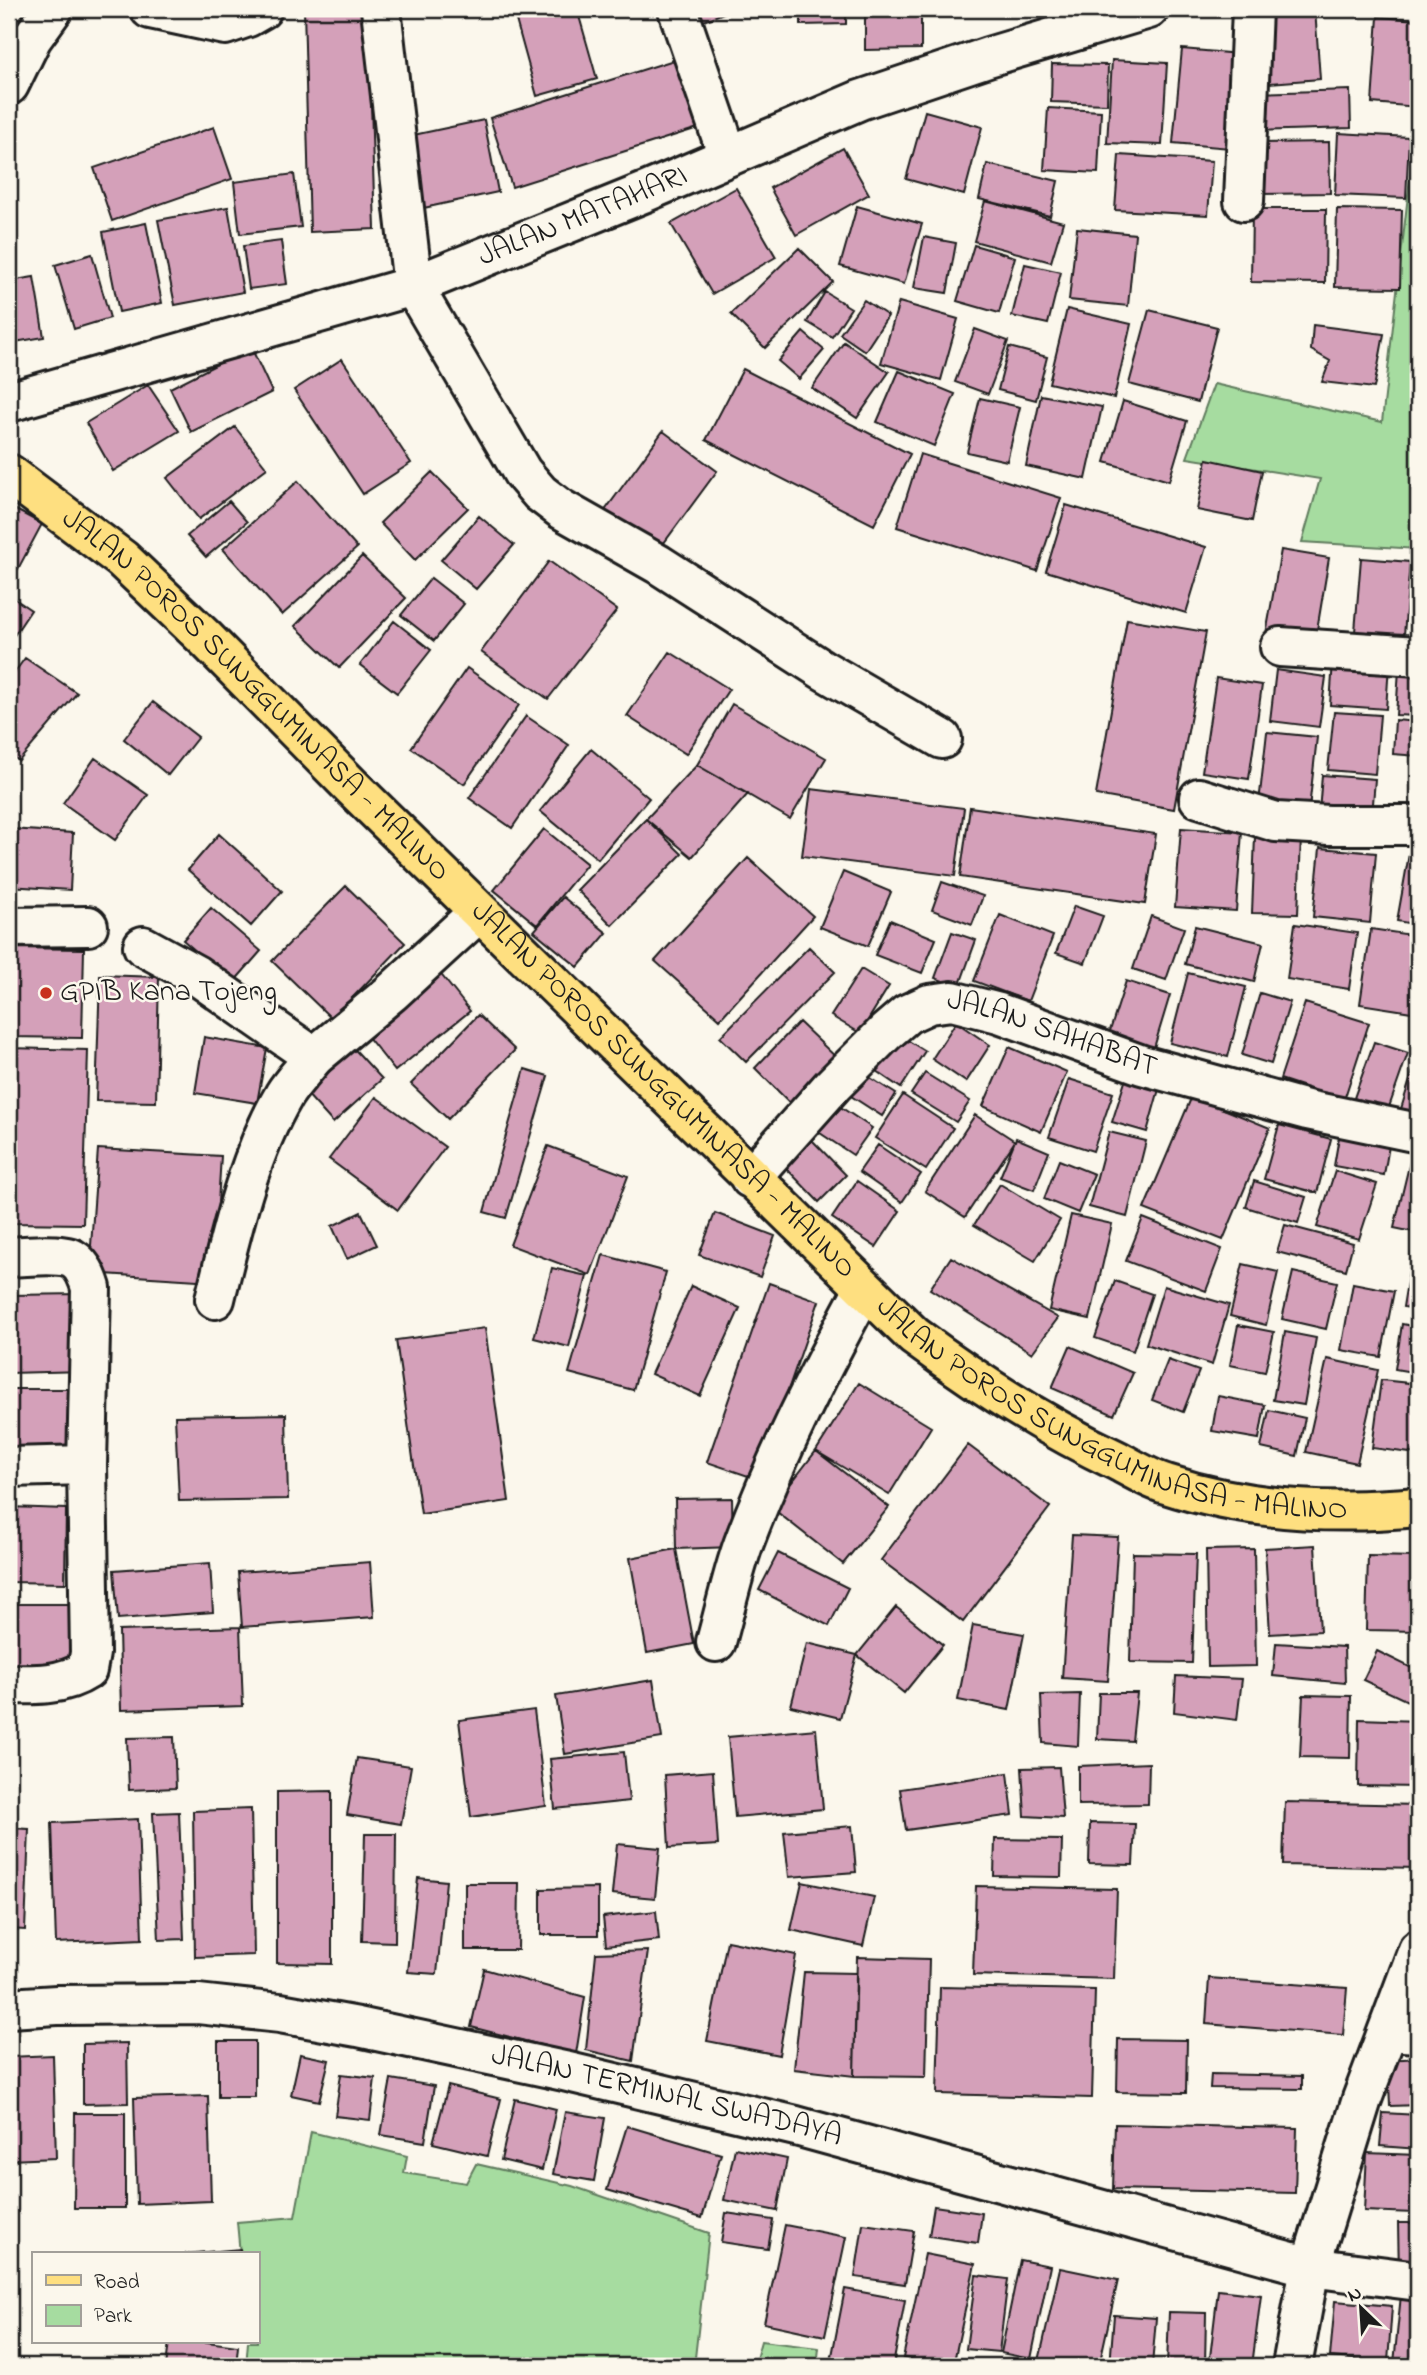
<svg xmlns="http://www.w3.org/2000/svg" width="1427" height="2375" font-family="'Indie Flower',sans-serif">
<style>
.green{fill:#a6dca0;stroke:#617c5e;stroke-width:2}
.building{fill:#d4a0b9;stroke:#1c1c1c;stroke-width:2}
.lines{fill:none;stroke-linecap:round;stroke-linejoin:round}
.minor-casing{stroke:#1c1c1c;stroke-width:44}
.tertiary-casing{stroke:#1c1c1c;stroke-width:44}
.primary-casing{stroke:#1c1c1c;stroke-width:44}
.minor{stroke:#fbf7ec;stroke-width:38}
.tertiary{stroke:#fbf7ec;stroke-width:38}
.primary{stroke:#fedf80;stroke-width:38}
.poi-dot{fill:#c8321e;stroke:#fbf7ec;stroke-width:2.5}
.labels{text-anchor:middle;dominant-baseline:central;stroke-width:5;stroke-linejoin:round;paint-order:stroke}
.street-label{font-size:30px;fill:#1c1c1c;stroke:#fbf7ec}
.poi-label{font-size:30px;fill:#1c1c1c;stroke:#fbf7ec;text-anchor:start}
</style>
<rect width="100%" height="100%" fill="#fbf7ec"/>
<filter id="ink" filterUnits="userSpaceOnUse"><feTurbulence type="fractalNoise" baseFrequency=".0143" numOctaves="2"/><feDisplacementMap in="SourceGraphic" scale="14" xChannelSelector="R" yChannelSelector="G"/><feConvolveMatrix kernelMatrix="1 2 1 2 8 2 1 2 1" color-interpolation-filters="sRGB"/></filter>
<g filter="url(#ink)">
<!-- green -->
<path class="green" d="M1418,108V549L1302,542L1320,479L1187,458L1214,384L1382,422Z
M311,2132L407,2156L404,2173L466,2183L476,2164L572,2186L709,2233L695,2358L745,2366H246L248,2342H257V2254H240L237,2222L295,2217Z
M761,2341L819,2348L817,2366H754Z"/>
<!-- building -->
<path class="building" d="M304,9H368L375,229L310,232Z
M555,9H577L597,79L537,96L516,20Z
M687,9H733L694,25Z
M801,9H846V24L801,25Z
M865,9H921V49L865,50Z
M1315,9L1320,79L1270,83L1265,12Z
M1378,17L1418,20V107L1372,103Z
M1182,49L1239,54L1230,148L1173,143Z
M677,59L698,128L512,187L490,118Z
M1112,60L1167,63L1162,145L1107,143Z
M1052,64L1108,65L1107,104L1051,102Z
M1350,90L1351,128L1256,131L1255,93Z
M1048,108L1101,111L1098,173L1044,170Z
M925,111L982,127L964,195L906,179Z
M484,120L498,192L419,209L404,137Z
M214,127L232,179L112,221L94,168Z
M1338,133L1409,137L1406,198L1335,195Z
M1329,142L1330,193L1259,194V143Z
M843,148L869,194L796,235L770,188Z
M1119,155L1212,161L1208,215L1115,210Z
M987,164L1058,181L1050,216L979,199Z
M294,174L301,227L240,234L234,182Z
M736,188L776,257L712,294L671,224Z
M985,201L1063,222L1051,262L974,241Z
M857,206L922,224L904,284L840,266Z
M228,207L243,292L175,305L158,220Z
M1252,209H1326L1325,283L1251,282Z
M1337,209L1402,210L1400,288L1335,287Z
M146,223L162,303L119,312L103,232Z
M1077,228L1135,234L1128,306L1069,300Z
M924,237L956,243L947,293L914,288Z
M281,241L287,284L249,289L243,246Z
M974,245L1015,257L999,313L957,301Z
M799,248L833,282L765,348L731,314Z
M92,254L110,318L74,329L55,265Z
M1025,264L1061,272L1048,324L1012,316Z
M34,277L44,337L9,343V281Z
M825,292L851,308L832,337L807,322Z
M864,300L888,316L865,351L840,334Z
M899,302L958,319L941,380L881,363Z
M1067,309L1131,324L1114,398L1049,383Z
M1149,310L1217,327L1198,402L1129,384Z
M1313,325L1384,334L1374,388L1322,382L1330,361L1311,350Z
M975,329L1008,341L988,394L955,382Z
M803,332L824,350L799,379L778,361Z
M844,342L889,372L857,418L812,388Z
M251,347L272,392L191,432L170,388Z
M1009,347L1047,357L1036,400L998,390Z
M342,359L411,463L363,494L294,390Z
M743,369L910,454L874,525L706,440Z
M899,371L955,394L934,446L877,422Z
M148,385L179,431L113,471L86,423Z
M1041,395L1102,407L1086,479L1026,466Z
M980,398L1020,407L1007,461L967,452Z
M1123,401L1187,421L1169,481L1105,462Z
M235,427L267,468L199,519L167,478Z
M663,431L717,471L655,555L601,516Z
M920,454L1061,498L1037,571L897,527Z
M1207,459L1262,471L1252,521L1197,510Z
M432,472L468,508L415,560L380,523Z
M298,481L357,548L282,615L223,549Z
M229,501L247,522L206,557L187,536Z
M1066,505L1206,547L1186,613L1046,571Z
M16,510L42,524L18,569L9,564V524Z
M479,516L514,545L476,589L441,560Z
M1281,550L1329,558L1315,642L1266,634Z
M362,556L406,598L339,668L295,626Z
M1361,558L1410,562L1403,647L1354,644Z
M549,561L617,610L548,699L481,652Z
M431,578L464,604L434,641L401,615Z
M9,595L31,610L9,643Z
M1127,619L1206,632L1174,809L1096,795Z
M394,621L431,650L397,693L360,665Z
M670,652L729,689L686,754L627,716Z
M25,658L77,693L19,761L9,754V680Z
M1333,660L1389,665L1386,709L1330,705Z
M467,668L519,705L464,784L411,748Z
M1399,669H1418V716L1396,715Z
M1276,670L1326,677L1319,727L1270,721Z
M1216,678L1262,685L1249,779L1202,772Z
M153,702L198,737L168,775L124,739Z
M732,704L826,758L790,819L697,765Z
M1334,712L1380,715L1375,774L1328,770Z
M526,716L569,745L512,828L469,798Z
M1395,720L1418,722V756L1393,754Z
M1267,732L1317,737L1309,809L1259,803Z
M591,749L649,798L598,859L540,811Z
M95,758L148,795L115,840L63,803Z
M697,765L748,794L692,857L646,819Z
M1322,775L1375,779L1372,816L1319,812Z
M811,789L964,808L955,876L802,856Z
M970,807L1156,834L1145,904L960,877Z
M646,819L682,854L612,925L577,890Z
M1181,828L1242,832L1236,911L1175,907Z
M9,829L73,833L70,890L9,886Z
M544,829L587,864L537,925L494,890Z
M219,834L282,891L251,926L188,870Z
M1255,836L1301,837L1298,914L1252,913Z
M1320,848L1376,853L1370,923L1313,917Z
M1409,854L1418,856V925L1397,921Z
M748,858L813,916L720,1019L655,961Z
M843,872L891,892L868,946L820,927Z
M942,882L983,896L972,925L932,910Z
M346,886L405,943L332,1019L272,961Z
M563,897L607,933L578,967L534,931Z
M1074,906L1103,916L1085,963L1056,953Z
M211,908L261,951L233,983L183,940Z
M1000,915L1053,936L1028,1001L974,981Z
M1151,916L1184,928L1166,980L1133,969Z
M890,920L936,939L922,973L875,955Z
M1295,924L1357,933L1349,989L1287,979Z
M1195,926L1263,943L1254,982L1185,964Z
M1371,929L1418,936V1013L1360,1004Z
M952,932L976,940L959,987L935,978Z
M809,947L835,972L746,1062L720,1037Z
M9,948L84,949L82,1038L9,1037Z
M861,969L889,986L860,1033L831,1016Z
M439,972L470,1011L395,1071L364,1032Z
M1188,973L1246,987L1228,1057L1170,1043Z
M100,975L159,977L156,1102L96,1101Z
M1126,981L1170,995L1153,1051L1108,1037Z
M1260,993L1290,1002L1271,1064L1242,1055Z
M1305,1003L1369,1023L1344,1100L1280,1079Z
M478,1015L515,1050L448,1119L411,1084Z
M799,1022L840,1061L794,1107L755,1068Z
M956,1022L990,1045L966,1082L932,1059Z
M899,1035L925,1051L901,1088L876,1071Z
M204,1037L267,1048L257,1103L195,1093Z
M347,1041L382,1079L333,1123L298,1084Z
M1374,1042L1408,1053L1388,1110L1354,1098Z
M1009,1047L1067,1072L1041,1132L983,1106Z
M9,1048L88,1050L83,1224L9,1223Z
M1418,1054V1117L1400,1112Z
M525,1069L548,1076L506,1218L484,1212Z
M1128,1072L1161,1082L1147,1132L1112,1122Z
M925,1073L970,1101L956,1122L911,1094Z
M866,1075L896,1094L882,1116L851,1096Z
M1069,1079L1113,1093L1093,1151L1049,1137Z
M903,1095L953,1128L926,1170L875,1138Z
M1192,1096L1270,1128L1223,1240L1144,1209Z
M376,1097L445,1147L398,1210L329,1159Z
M836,1104L872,1128L853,1155L817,1131Z
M975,1115L1015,1141L965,1217L925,1191Z
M1279,1125L1331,1139L1317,1193L1264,1179Z
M1340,1131L1390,1140L1384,1175L1334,1166Z
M1109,1132L1146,1141L1127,1217L1089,1207Z
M1016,1138L1049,1152L1034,1190L1000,1177Z
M812,1140L846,1175L819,1202L785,1167Z
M878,1145L921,1174L902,1202L859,1172Z
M548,1146L628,1176L590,1275L510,1245Z
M98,1149L221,1156L213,1281L89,1273Z
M1412,1153L1418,1155V1233L1394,1228Z
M1059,1160L1094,1174L1078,1213L1044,1199Z
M1335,1171L1377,1184L1359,1239L1317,1227Z
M857,1181L900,1211L876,1247L832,1218Z
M1254,1181L1306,1197L1298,1223L1246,1207Z
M1000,1184L1060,1220L1035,1261L974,1225Z
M361,1212L377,1245L347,1259L332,1226Z
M715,1213L775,1236L760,1277L699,1255Z
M1071,1215L1112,1224L1090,1319L1049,1310Z
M1143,1218L1222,1249L1206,1291L1126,1261Z
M1285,1225L1353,1243L1346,1270L1277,1252Z
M1412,1252L1418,1253V1309L1403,1307Z
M603,1255L666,1272L633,1390L569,1373Z
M951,1257L1058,1318L1032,1353L930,1289Z
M1243,1264L1278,1272L1266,1325L1230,1316Z
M552,1268L587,1276L569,1347L534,1338Z
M1293,1272L1337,1282L1326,1329L1282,1319Z
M1115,1281L1152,1294L1133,1351L1095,1338Z
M769,1283L819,1301L757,1479L707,1462Z
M1353,1283L1394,1291L1381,1357L1341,1350Z
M691,1286L740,1308L700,1396L651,1374Z
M1164,1286L1229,1305L1212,1365L1146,1344Z
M83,1294L84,1371L9,1373V1295Z
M1402,1324L1418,1327V1373L1395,1369Z
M1238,1325L1274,1332L1265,1372L1230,1365Z
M485,1328L509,1501L421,1514L396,1340Z
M1285,1332L1316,1338L1304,1405L1273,1400Z
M1070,1346L1133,1373L1114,1415L1052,1388Z
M1327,1359L1378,1370L1357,1463L1306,1452Z
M1168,1360L1199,1371L1183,1412L1152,1400Z
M1381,1380L1418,1384V1454L1372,1448Z
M859,1383L931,1427L889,1495L816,1451Z
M9,1389H70V1458H9Z
M1218,1396L1265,1405L1259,1439L1212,1431Z
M1269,1410L1305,1418L1297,1456L1261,1448Z
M286,1414L288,1499L179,1501L175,1416Z
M968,1445L1050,1507L963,1622L881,1560Z
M816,1451L889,1507L843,1564L772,1508Z
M732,1498L733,1547L676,1549L675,1499Z
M9,1507L66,1509L65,1583L9,1582Z
M1072,1535L1118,1537L1108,1681L1062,1678Z
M1315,1545L1320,1631L1270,1634L1265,1548Z
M676,1549L694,1644L647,1653L630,1558Z
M1254,1549L1256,1666L1208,1667L1206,1550Z
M778,1553L848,1588L829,1626L759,1590Z
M1133,1553L1196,1554L1192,1663L1130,1662Z
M1368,1556L1418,1557V1631L1366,1630Z
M370,1562L374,1617L242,1627L238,1572Z
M210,1563L213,1612L118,1619L114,1570Z
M9,1604H84L83,1668L9,1667Z
M896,1607L943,1645L904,1693L857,1655Z
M973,1625L1024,1634L1009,1710L958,1700Z
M240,1627L243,1706L121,1710L119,1631Z
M807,1643L857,1655L840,1718L791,1706Z
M1276,1643L1344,1647L1345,1683L1273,1676Z
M1377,1651L1418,1671V1706L1363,1680Z
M1176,1676L1242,1679L1237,1720L1174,1712Z
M653,1680L662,1738L565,1754L556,1696Z
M1099,1693H1137L1132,1741L1097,1739Z
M1080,1694L1078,1746L1043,1743L1041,1695Z
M1303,1695L1351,1696L1350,1758L1300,1757Z
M534,1710L546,1806L471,1817L459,1720Z
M1359,1719L1418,1721V1787L1358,1786Z
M816,1729L823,1809L735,1817L728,1737Z
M174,1737L176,1788L129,1790L127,1738Z
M624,1752L629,1801L555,1809L550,1759Z
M357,1758L411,1766L401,1824L347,1815Z
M1149,1763L1148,1804L1078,1805V1766Z
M1059,1767L1063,1818L1025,1816L1022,1768Z
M713,1771L718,1845L669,1848L665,1775Z
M1008,1773L1013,1815L906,1830L900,1789Z
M332,1791V1964L277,1963V1792Z
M1285,1802L1418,1805V1868L1283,1865Z
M251,1809L254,1955L195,1957L193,1811Z
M179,1812L184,1939L159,1940L153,1813Z
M138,1819L142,1939L56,1943L52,1823Z
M1090,1823L1135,1824L1133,1865L1089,1864Z
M852,1826L856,1872L789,1877L784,1832Z
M9,1828L29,1829L25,1930L9,1929Z
M365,1834H396L395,1942L362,1941Z
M995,1839L1062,1840L1061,1877L994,1876Z
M617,1844L660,1848L655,1898L612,1894Z
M418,1878L446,1881L437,1974L408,1972Z
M802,1882L874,1897L863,1946L791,1930Z
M465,1883H519L518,1950H465Z
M976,1886L1117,1889L1114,1979L973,1975Z
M598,1888V1935H541V1889Z
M656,1911L659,1940L606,1946L603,1917Z
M727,1941L796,1955L779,2055L707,2041Z
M648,1951L633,2061L586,2050L596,1953Z
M857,1957L929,1959L926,2077L854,2076Z
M484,1969L585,1997L576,2054L471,2027Z
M804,1972L856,1973L854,2076L794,2069Z
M1209,1978L1347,1988L1343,2035L1206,2024Z
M940,1987L1095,1990L1092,2098L937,2094Z
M1118,2039L1187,2040L1186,2093L1117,2092Z
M218,2041H255V2097H218Z
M127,2043L128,2103L83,2104V2044Z
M300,2054L329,2060L319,2101L291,2095Z
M53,2055L56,2158L9,2160V2057Z
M1418,2058V2105L1390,2106L1388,2060Z
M341,2074L375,2078L370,2120L335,2116Z
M1211,2074L1302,2076V2089L1210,2088Z
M391,2079L434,2086L425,2142L381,2135Z
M448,2086L501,2099L487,2156L433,2143Z
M208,2096L211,2201L137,2204L134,2098Z
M515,2099L556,2109L542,2170L501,2160Z
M565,2112L605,2118L594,2181L553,2174Z
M75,2113H125V2208H74Z
M1383,2113L1418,2115V2149L1380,2146Z
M1115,2124L1297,2128L1295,2193L1113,2189Z
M627,2126L721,2154L702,2218L607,2190Z
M735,2148L787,2159L777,2211L724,2200Z
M1367,2153L1417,2155L1414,2213L1364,2211Z
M934,2206L982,2213L978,2243L929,2236Z
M726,2213L773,2220L768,2249L721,2242Z
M1398,2223H1418V2275H1399Z
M863,2224L914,2231L905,2284L855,2277Z
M785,2225L846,2237L825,2336L764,2323Z
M240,2249L241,2254H184Z
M925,2254L975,2264L953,2366L903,2358Z
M1020,2260L1050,2266L1031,2359L1001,2353Z
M1060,2268L1118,2280L1099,2366H1064L1039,2361Z
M976,2275L1008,2279L999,2352L966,2349Z
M845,2289L905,2300L893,2366H830Z
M1218,2290L1261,2295L1252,2366H1209Z
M1401,2295L1418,2297V2365L1394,2363Z
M1335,2301L1392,2306L1388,2362L1330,2357Z
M1169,2312L1206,2313L1205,2366H1167Z
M1114,2315L1156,2318L1152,2366H1110Z
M169,2342H207L238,2346L236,2366H166Z"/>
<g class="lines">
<!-- minor casing -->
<g class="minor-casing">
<g id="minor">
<path d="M150,9L225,25L248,17L262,9"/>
<path d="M381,9L413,286L522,472L540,493L561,509L658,564L823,670L942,739"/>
<path d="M678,10L728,156"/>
<path d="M9,85L32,38L53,9"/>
<path d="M1244,201L1252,9"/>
<path id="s1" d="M9,402L413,286L648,191L860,100L988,57L1149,9"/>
<path d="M1280,647L1418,656"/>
<path d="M1199,798L1276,822L1329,825H1418"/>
<path d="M9,927L88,926"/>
<path d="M143,946L196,975L314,1057L391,993L479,912"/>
<path id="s2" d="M750,1178L833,1085L886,1032L907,1014L929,1004L952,1001L999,1013L1142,1065L1307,1110L1418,1133"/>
<path d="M9,1257C23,1256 61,1253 73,1259C83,1265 88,1278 91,1288L87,1465L90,1653L87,1670C64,1685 36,1685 9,1684"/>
<path d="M215,1299C232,1230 248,1157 284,1095C292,1082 304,1070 314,1057"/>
<path d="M9,1467L87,1465"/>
<path d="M716,1642C725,1610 732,1576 743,1545C776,1456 819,1372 864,1289"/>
<path d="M1389,2031L1418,2033"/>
<path d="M1310,2267L1418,2281"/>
</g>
</g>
<!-- tertiary casing -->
<g class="tertiary-casing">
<g id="tertiary">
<path id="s3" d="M9,2008L57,2005L198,2004L280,2013L358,2027L564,2071L796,2126L1310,2267"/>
<path d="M1292,2366L1310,2267L1362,2099L1418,1950"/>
</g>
</g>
<!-- primary casing -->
<g class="primary-casing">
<g id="primary">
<path id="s4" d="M9,474L122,559L206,639L353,788L914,1336C976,1382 1048,1428 1118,1461C1133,1469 1149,1479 1166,1484C1248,1511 1333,1515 1418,1507"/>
</g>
</g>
<!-- minor -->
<use href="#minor" class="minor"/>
<!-- tertiary -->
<use href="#tertiary" class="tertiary"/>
<!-- primary -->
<use href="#primary" class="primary"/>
</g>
</g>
<!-- markers -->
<circle class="poi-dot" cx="46" cy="993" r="7"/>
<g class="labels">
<!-- street labels -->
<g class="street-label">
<text stroke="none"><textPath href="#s1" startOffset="604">JALAN MATAHARI</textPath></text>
<text stroke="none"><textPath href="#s4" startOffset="332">JALAN POROS SUNGGUMINASA - MALINO</textPath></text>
<text stroke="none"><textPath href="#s2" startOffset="380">JALAN SAHABAT</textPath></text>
<text stroke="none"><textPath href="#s4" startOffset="900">JALAN POROS SUNGGUMINASA - MALINO</textPath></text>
<text stroke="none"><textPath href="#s4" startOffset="1466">JALAN POROS SUNGGUMINASA - MALINO</textPath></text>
<text stroke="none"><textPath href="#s3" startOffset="667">JALAN TERMINAL SWADAYA</textPath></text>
</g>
<!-- poi labels -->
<g class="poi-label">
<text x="60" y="993">GPIB Kana Tojeng</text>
</g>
</g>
<!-- margin -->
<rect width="1427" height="2375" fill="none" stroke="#fbf7ec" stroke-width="35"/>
<rect x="18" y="18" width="1392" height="2340" fill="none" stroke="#1c1c1c" stroke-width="2.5" filter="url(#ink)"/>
<!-- legend -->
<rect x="32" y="2252" width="228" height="91" fill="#fbf7ec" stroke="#a29f99" stroke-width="2"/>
<rect x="46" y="2275" width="35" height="10" fill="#fedf80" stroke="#a29f99" stroke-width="2"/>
<text x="94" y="2288" font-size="21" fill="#1c1c1c">Road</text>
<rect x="46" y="2305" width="35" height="21" fill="#a6dca0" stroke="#a29f99" stroke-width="2"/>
<text x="94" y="2322" font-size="21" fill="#1c1c1c">Park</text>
<!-- north arrow -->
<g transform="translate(1361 2308) rotate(335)" stroke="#fbf7ec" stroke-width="5" paint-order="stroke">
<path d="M0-5L12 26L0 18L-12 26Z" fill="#1c1c1c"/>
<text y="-10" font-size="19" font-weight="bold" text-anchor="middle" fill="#1c1c1c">N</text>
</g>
</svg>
